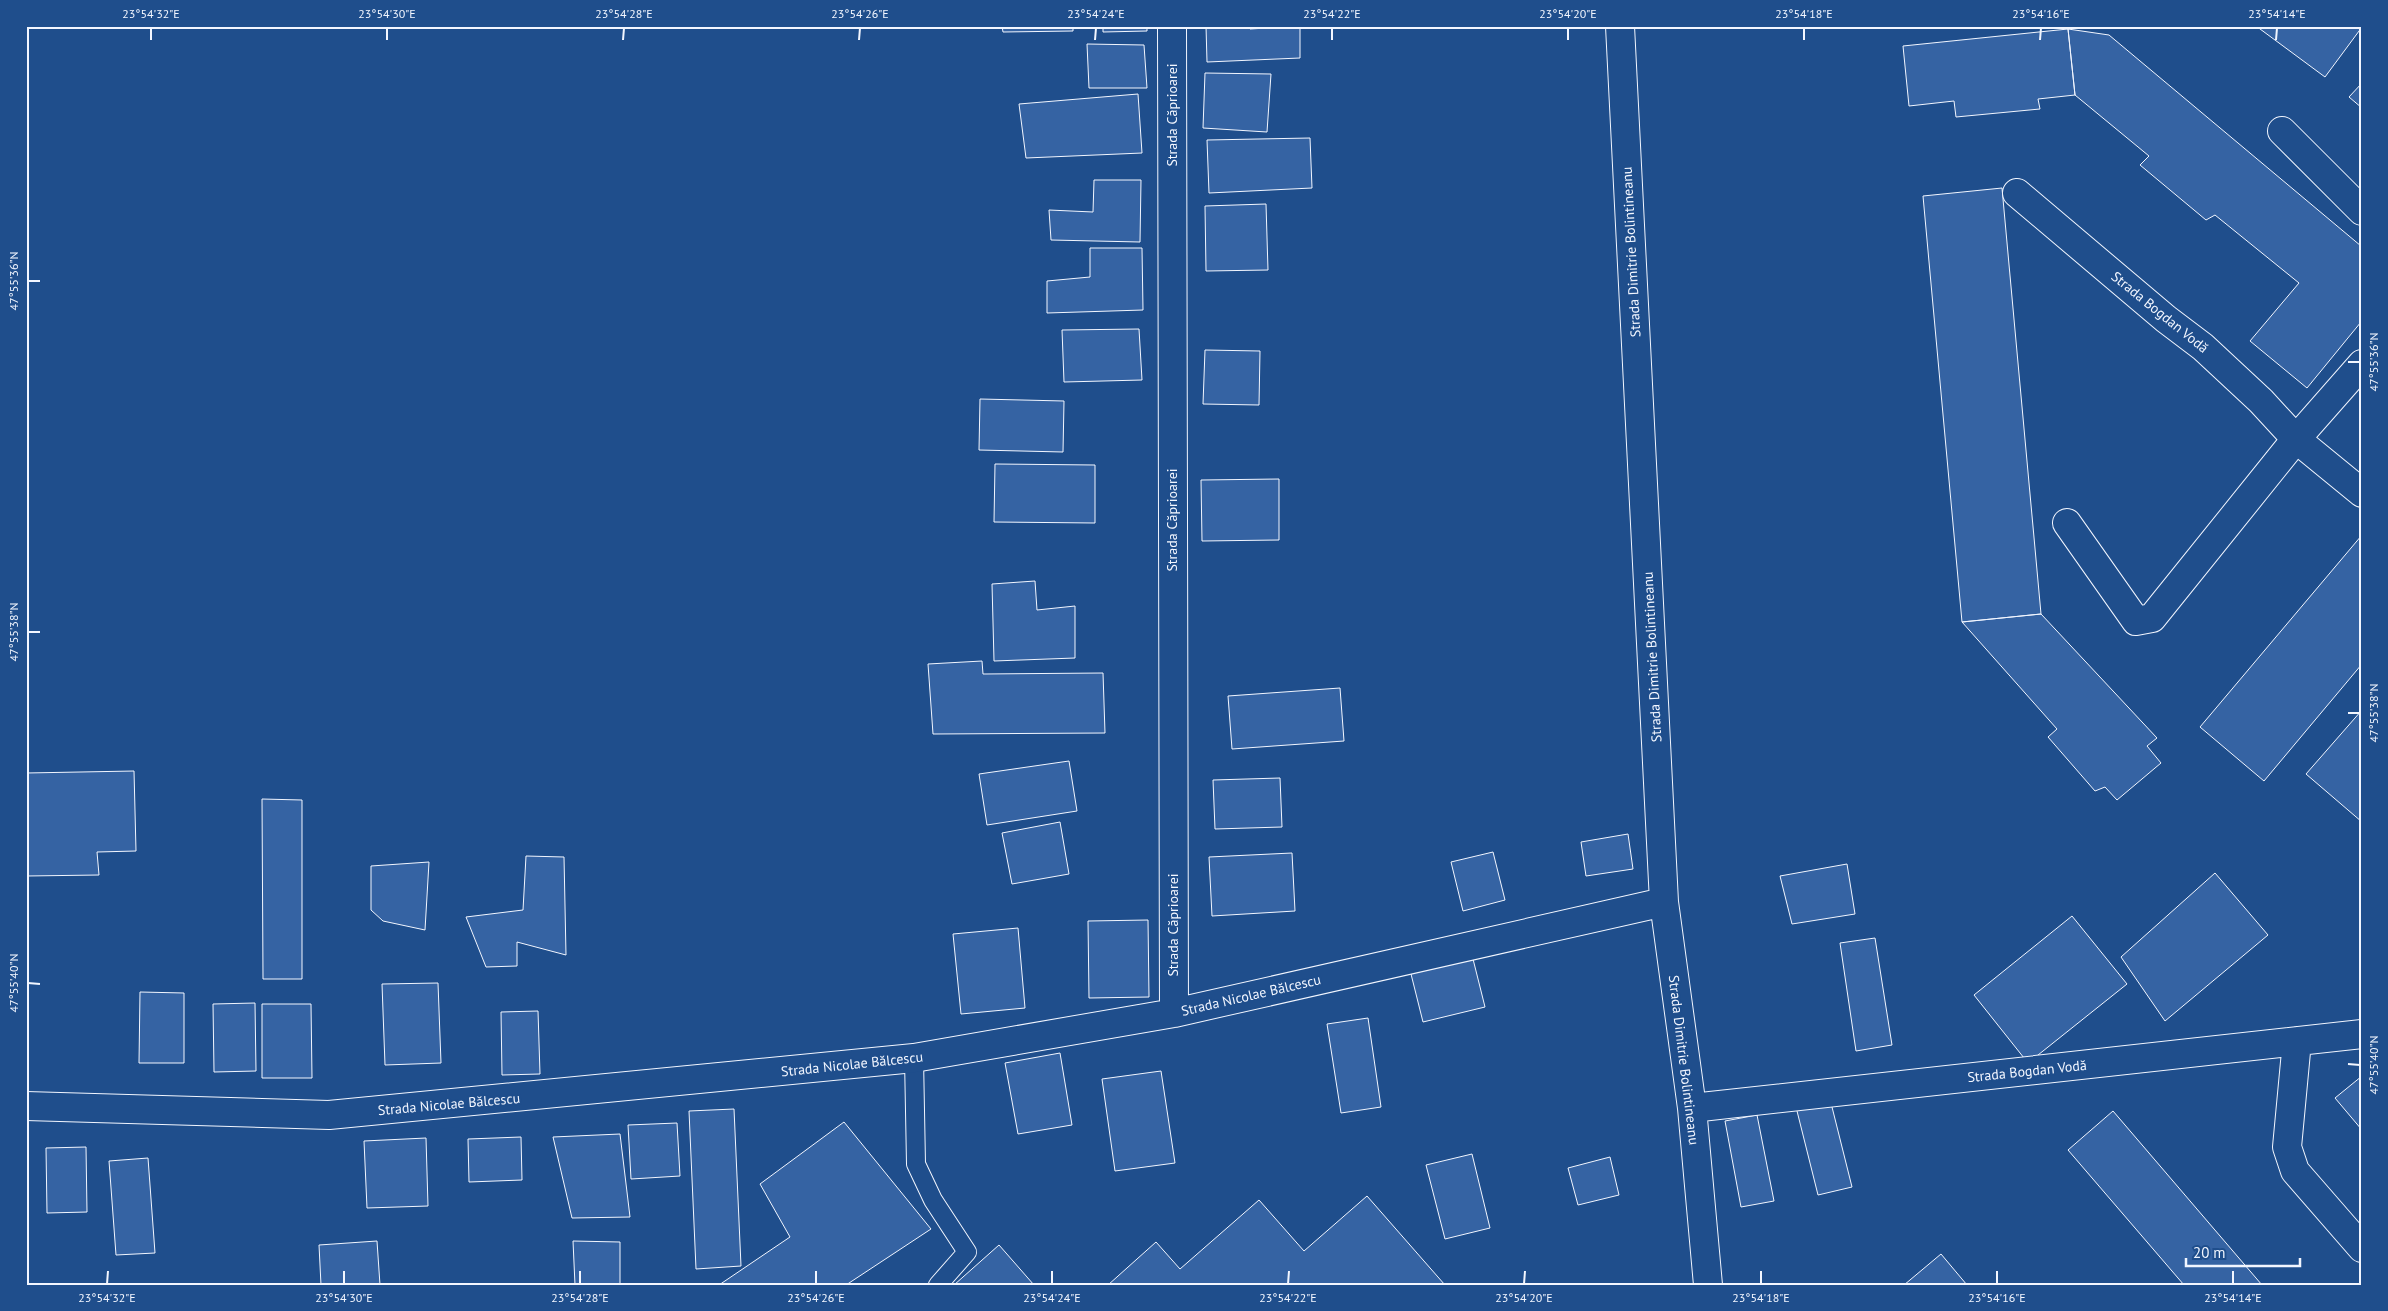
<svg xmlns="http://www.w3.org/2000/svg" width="2388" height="1311" font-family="'PT Sans',sans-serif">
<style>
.building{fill:#3563a3;stroke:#f2f6ff}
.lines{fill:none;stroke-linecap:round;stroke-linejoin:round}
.lane-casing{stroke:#f2f6ff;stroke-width:20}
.street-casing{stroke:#f2f6ff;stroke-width:30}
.lane{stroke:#1f4e8c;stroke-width:18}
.street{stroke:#1f4e8c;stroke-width:28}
.ticks{fill:none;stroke:#f2f6ff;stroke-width:2}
.labels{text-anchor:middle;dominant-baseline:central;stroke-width:4;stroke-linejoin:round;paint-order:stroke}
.street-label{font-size:14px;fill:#f2f6ff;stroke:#1f4e8c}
.neatline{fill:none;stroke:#f2f6ff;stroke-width:2}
.ticks-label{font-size:12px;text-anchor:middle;fill:#f2f6ff}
</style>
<rect width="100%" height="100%" fill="#1f4e8c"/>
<!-- building -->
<path class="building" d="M1002,26H1073V31L1003,32Z
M1103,26H1147V31L1103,32Z
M1206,26H1250V29L1300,26V58L1207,62Z
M2256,26H2362V27L2325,77Z
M2068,29L2075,95L2038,99L2040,109L1956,117L1954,101L1909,106L1903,46Z
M2068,29L2109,35L2361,246V322L2307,388L2250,341L2299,283L2215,215L2206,220L2140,165L2149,156L2075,95Z
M1087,44L1144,45L1147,88H1089Z
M1205,73L1271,74L1267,132L1203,128Z
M2362,83V108L2349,97Z
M1138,94L1142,153L1026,158L1019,104Z
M1310,138L1312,188L1209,193L1207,140Z
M1094,180H1141L1140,242L1051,240L1049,210L1093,212Z
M2002,188L2041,614L1962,622L1923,196Z
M1266,204L1268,270L1206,271L1205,206Z
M1090,248H1142L1143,310L1047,313V281L1090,277Z
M1139,329L1142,380L1064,382L1062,330Z
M1205,350L1260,351L1259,405L1203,404Z
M980,399L1064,401L1063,452L979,450Z
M995,464L1095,465V523L994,522Z
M1279,479V540L1202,541L1201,480Z
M2362,535V664L2264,781L2200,727Z
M1035,581L1037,610L1075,606V658L994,661L992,584Z
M2041,614L2157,738L2147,746L2161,763L2117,800L2105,787L2095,791L2048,737L2057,729L1962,622Z
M982,661L983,674L1103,673L1105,733L933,734L928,664Z
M1340,688L1344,741L1232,749L1228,696Z
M2362,710V822L2306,774Z
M1069,761L1077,811L987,825L979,774Z
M134,771L136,851L97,852L99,875L26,876V773Z
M1280,778L1282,827L1215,829L1213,780Z
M262,799L302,800V979H263Z
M1060,822L1069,874L1012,884L1002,833Z
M1628,834L1633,869L1586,876L1581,842Z
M1493,852L1505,900L1463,911L1451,862Z
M1292,853L1295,911L1212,916L1209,857Z
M526,856L564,857L566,955L517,942V966L486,967L466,917L523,910Z
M429,862L425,930L383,921L371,910V866Z
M1847,864L1855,914L1792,924L1780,876Z
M2215,873L2268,935L2165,1021L2121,957Z
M2072,916L2127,984L2028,1063L1974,995Z
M1148,920L1149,997L1089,998L1088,921Z
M1018,928L1025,1008L961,1014L953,934Z
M1875,938L1892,1045L1856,1051L1840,943Z
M1472,955L1485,1007L1423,1022L1410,970Z
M438,983L441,1063L385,1065L382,984Z
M140,992L184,993V1063H139Z
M255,1003L256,1071L214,1072L213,1004Z
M262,1004H311L312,1078H262Z
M538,1011L540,1074L502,1075L501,1012Z
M1368,1018L1381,1107L1341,1113L1327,1024Z
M1060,1053L1072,1125L1018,1134L1005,1063Z
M1161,1071L1175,1163L1115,1171L1102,1079Z
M2362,1076V1130L2335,1098Z
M1830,1099L1852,1187L1818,1195L1796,1107Z
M734,1109L741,1266L696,1269L689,1111Z
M2113,1111L2262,1285H2184L2068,1150Z
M1757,1115L1774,1201L1741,1207L1725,1121Z
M844,1122L931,1229L846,1285H719L790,1237L760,1184Z
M677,1123L680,1176L631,1179L628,1125Z
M620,1134L630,1217L572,1218L553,1137Z
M521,1137L522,1180L469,1182L468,1139Z
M426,1138L428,1206L367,1208L364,1141Z
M86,1147L87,1212L47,1213L46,1148Z
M1472,1154L1490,1228L1445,1239L1426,1165Z
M1610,1157L1619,1195L1578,1205L1568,1168Z
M148,1158L155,1253L116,1255L109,1161Z
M1367,1196L1445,1285H1108L1156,1242L1180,1269L1259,1200L1304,1251Z
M377,1241L380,1285H321L319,1245Z
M573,1241L620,1242V1285H575Z
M999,1245L1034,1285H954Z
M1941,1254L1967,1285H1904Z"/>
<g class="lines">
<!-- lane casing -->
<g class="lane-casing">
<path id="lane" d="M914,1058L916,1164L933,1200L967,1252L938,1285"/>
</g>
<!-- street casing -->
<g class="street-casing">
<path id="street" d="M1172,26L1174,1013
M1620,26L1664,902L1692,1108L1708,1285
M2282,131L2362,211
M2017,193L2166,319L2203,347L2261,401L2296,439L2362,493
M2067,523L2136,621L2152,618L2296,439L2362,364
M2297,1041L2287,1147L2295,1171L2362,1248
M26,1106L329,1115L914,1058L1174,1013L1664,902
M1692,1108L2362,1034"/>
</g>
<!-- lane -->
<use href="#lane" class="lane"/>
<!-- street -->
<use href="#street" class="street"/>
</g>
<!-- ticks -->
<path class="ticks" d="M151,40V28M387,40V28M623,40L624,28M859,40L860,28M1095,40L1096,28M1332,40V28M1568,40V28M1804,40V28M2040,40L2041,28M2276,40L2277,28M28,281H40M2348,362H2360M28,632H40M2348,713H2360M28,983L40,984M2348,1064L2360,1065M107,1284L108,1271M344,1284V1271M580,1284V1271M816,1284V1271M1052,1284V1271M1288,1284L1289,1271M1524,1284L1525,1271M1761,1284V1271M1997,1284V1271M2233,1284V1271"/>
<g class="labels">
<!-- street labels -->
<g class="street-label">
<text transform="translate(1172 115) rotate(-90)">Strada Căprioarei</text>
<text transform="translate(1631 252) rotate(-93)">Strada Dimitrie Bolintineanu</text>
<text transform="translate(2160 312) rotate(39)">Strada Bogdan Vodă</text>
<text transform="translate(1172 520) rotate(-90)">Strada Căprioarei</text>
<text transform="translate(1652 657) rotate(-93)">Strada Dimitrie Bolintineanu</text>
<text transform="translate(1173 925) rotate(-90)">Strada Căprioarei</text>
<text transform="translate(1251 995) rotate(-13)">Strada Nicolae Bălcescu</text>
<text transform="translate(1684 1060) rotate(83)">Strada Dimitrie Bolintineanu</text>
<text transform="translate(852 1064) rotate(-6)">Strada Nicolae Bălcescu</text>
<text transform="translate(2027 1071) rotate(-6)">Strada Bogdan Vodă</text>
<text transform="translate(449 1104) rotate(-5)">Strada Nicolae Bălcescu</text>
</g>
</g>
<!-- border -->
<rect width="2388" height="1311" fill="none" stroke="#1f4e8c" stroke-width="55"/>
<!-- scale -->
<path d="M2186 1258v8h114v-8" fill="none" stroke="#f2f6ff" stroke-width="2.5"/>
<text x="2193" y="1258" font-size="15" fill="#f2f6ff" stroke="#1f4e8c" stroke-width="4" paint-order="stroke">20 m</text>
<rect x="28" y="28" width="2332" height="1256" class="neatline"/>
<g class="ticks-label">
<text x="151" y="18">23°54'32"E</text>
<text x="387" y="18">23°54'30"E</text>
<text x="624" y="18">23°54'28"E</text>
<text x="860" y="18">23°54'26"E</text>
<text x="1096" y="18">23°54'24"E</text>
<text x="1332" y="18">23°54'22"E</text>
<text x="1568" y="18">23°54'20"E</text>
<text x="1804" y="18">23°54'18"E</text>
<text x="2041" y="18">23°54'16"E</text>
<text x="2277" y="18">23°54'14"E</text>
<text transform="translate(14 281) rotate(-90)" y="4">47°55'36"N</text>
<text transform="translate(2374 362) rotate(-90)" y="4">47°55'36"N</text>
<text transform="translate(14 632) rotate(-90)" y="4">47°55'38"N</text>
<text transform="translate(2374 713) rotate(-90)" y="4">47°55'38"N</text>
<text transform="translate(14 983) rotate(-90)" y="4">47°55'40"N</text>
<text transform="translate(2374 1065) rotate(-90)" y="4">47°55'40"N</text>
<text x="107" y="1302">23°54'32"E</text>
<text x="344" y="1302">23°54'30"E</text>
<text x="580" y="1302">23°54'28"E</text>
<text x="816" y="1302">23°54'26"E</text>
<text x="1052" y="1302">23°54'24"E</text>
<text x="1288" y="1302">23°54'22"E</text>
<text x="1524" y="1302">23°54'20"E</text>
<text x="1761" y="1302">23°54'18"E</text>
<text x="1997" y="1302">23°54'16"E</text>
<text x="2233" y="1302">23°54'14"E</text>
</g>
</svg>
